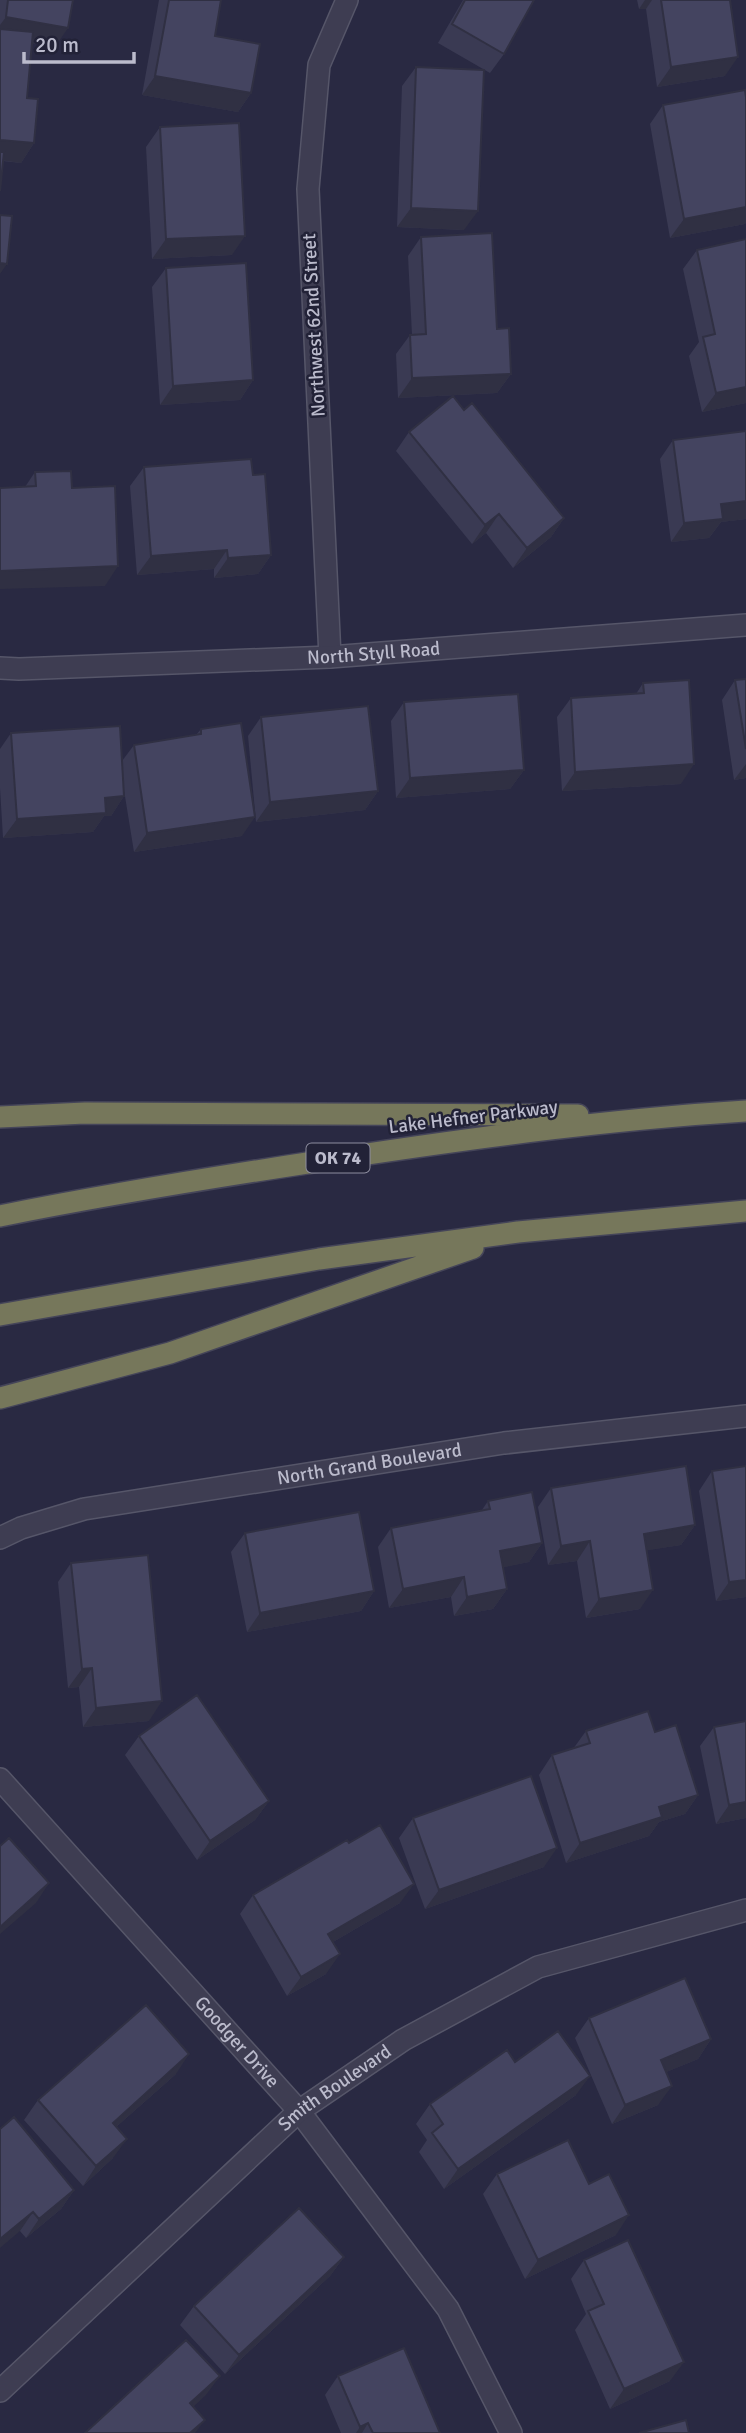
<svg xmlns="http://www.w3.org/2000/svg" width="746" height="2433" font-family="Signika,sans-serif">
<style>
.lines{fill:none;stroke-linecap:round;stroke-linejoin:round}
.street-casing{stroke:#565669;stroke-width:24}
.highway-casing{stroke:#454559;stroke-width:24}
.street{stroke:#3e3d52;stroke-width:21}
.highway{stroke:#76775b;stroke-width:21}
.wall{fill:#3a3a53}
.shaded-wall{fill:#303043}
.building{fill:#444460;stroke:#303043;stroke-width:2}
.labels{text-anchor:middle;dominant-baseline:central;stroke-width:5;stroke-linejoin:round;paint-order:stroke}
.shield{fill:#222237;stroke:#8d8d9f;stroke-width:2}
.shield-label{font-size:18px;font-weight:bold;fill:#bbc}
.street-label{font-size:19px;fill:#bbc;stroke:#222237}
</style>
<rect width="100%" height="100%" fill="#292942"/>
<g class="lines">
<!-- street casing -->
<g class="street-casing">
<g id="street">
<path d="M330,657L308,189L319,65L347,0"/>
<path id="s1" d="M0,668L19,669L330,657L746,625"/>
<path id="s2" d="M0,1538L21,1528L84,1509L504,1443L746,1416"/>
<path id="s3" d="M0,1779L299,2111L448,2309L511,2433"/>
<path id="s4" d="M0,2391L299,2111L403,2040L538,1967L746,1910"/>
</g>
</g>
<!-- highway casing -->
<g class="highway-casing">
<path id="highway" d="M0,1117L85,1113L578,1115
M0,1216C104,1195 209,1178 314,1162C457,1140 601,1120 746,1111
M0,1315L319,1259L518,1232L746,1211
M0,1398L170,1353L473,1248"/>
</g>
<!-- street -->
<use href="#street" class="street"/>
<!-- highway -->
<use href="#highway" class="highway"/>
</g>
<!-- wall -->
<path class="wall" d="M0,0H73L55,47L32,43L27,98L34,143L21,163L3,161L0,191Z
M159,0H221L215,36L251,93L238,112L142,95Z
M463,0H534L504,54L490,73L438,43Z
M637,0H730L725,76L657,87L646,9H639Z
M416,67L464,230L397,227L402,86Z
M746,97V222L745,224L670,238L650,124L663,105Z
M160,127L232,255L152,259L146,147Z
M421,237L511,374L497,393L398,398L396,354L410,335H412L408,256Z
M746,239V403L702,412L689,356L699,342L683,269L697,250Z
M166,268L253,380L240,400L160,405L152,287Z
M464,410L564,518L551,537L513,568L486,533L472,544L396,451L409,432Z
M746,431V519L721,522L709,538L671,542L660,459L673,440Z
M144,467L253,475L271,555L258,574L214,578V569L137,575L130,486Z
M35,472L72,488L105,586L25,487Z
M746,679V778L734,780L722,700L735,680Z
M643,683L681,784L562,791L557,717L571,698L636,694Z
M404,702L524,770L510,789L396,798L391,721Z
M261,717L378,791L365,810L256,822L248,736Z
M201,729L242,836L134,852L123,784L124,796L111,816H104L93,832L3,838L0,788V749L11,733L122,761L134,745L196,735Z
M712,1471L746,1597L716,1601L699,1491Z
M551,1488L695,1525L681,1545L647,1550L640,1609L586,1618L577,1561L548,1565L538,1507Z
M488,1501L542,1543L529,1562L503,1567L507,1589L493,1609L454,1616L451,1597L389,1608L378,1547L391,1528L482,1510Z
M245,1533L374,1591L361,1611L247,1632L231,1552Z
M71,1563L149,1721L83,1727L79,1687L68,1688L58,1582Z
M746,1721V1818L716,1824L700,1746L714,1727Z
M586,1731L655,1732L698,1795L685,1814L659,1822L649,1836L566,1863L539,1775L552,1755L573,1749Z
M139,1736L269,1801L255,1820L197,1860L125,1755Z
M413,1818L544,1867L425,1909L399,1838Z
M253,1895L400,1903L333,1942L326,1974L287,1996L240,1914Z
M589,2018L711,2039L698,2059L666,2072L658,2105L612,2124L575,2038Z
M515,2062L576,2095L444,2189L419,2152L427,2140L416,2124L430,2104Z
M176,2074L116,2127L113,2158L83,2186L24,2120L38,2100Z
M0,2129L74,2190L61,2209L26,2238L20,2231Z
M497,2174L589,2184L616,2235L525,2279L483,2194Z
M344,2257L330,2276L225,2374L180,2325L194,2306Z
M584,2260L670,2381L610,2409L575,2330L586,2314L571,2279Z
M338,2376L440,2433H341L325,2395Z"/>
<!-- shaded-wall -->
<path class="shaded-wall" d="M645,0H652L646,9H639Z
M6,17L68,28L55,47L0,38V25Z
M738,57L725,76L657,87L671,67Z
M155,76L251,93L238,112L142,95Z
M0,140L34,143L21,163L0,160Z
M746,207V222L745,224L670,238L684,219Z
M411,208L478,211L464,230L397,227Z
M245,236L232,255L152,259L166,239Z
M0,263L7,264L0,274Z
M511,374L497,393L398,398L412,378Z
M253,380L240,400L160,405L173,386Z
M746,387V403L702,412L716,393Z
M746,501V519L721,522L709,538L671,542L684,523L721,504Z
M499,514L486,533L472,544L485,525Z
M564,518L551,537L513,568L527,548Z
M227,550L214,569L137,575L151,556Z
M271,555L258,574L214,578L228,558Z
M118,566L105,586L0,589V571Z
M694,764L681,784L562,791L575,772Z
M746,764V778L734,780Z
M524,770L510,789L396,798L410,778Z
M378,791L365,810L256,822L270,802Z
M124,796L111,816H104L93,832L3,838L17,819L105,798Z
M255,817L242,836L134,852L147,833Z
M695,1525L681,1545L631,1553L644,1534Z
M590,1541L577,1561L548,1565L561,1546Z
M542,1543L529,1562L486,1571L500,1551Z
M464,1577L451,1597L389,1608L403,1589Z
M746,1580V1597L716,1601L729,1582Z
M507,1589L493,1609L454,1616L467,1597Z
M653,1590L640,1609L586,1618L599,1599Z
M374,1591L361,1611L247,1632L260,1613Z
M92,1668L79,1687L68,1688L82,1669Z
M162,1701L149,1721L83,1727L96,1708Z
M698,1795L685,1814L659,1822L649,1836L566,1863L580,1843L659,1807Z
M269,1801L255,1820L197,1860L210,1841Z
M746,1802V1818L716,1824L729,1805Z
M557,1848L544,1867L425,1909L439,1890Z
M49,1883L36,1903L0,1934V1927Z
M414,1884L400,1903L314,1953L328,1934Z
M340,1954L326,1974L287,1996L301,1977Z
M711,2039L698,2059L647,2080L661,2060Z
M189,2054L176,2074L99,2142L113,2123Z
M590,2076L576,2095L444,2189L458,2169Z
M672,2086L658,2105L612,2124L625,2105Z
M127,2139L113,2158L83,2186L96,2166Z
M74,2190L61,2209L26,2238L39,2219Z
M33,2212L20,2231L0,2248V2239Z
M629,2215L616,2235L525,2279L538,2260Z
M344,2257L330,2276L225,2374L239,2355Z
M684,2362L670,2381L610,2409L624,2389Z
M220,2376L206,2395L176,2423L190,2403Z
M205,2420L195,2433H190Z
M368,2423L362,2433H356L360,2427Z"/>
<!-- building -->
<path class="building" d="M8,0H73L68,28L6,17Z
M169,0H221L215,36L260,44L251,93L155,76Z
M465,0H534L504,54L452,24Z
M661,0H730L738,57L671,67Z
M0,29L33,32L27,98L38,99L34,143L0,140Z
M416,67L484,70L478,211L411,208Z
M745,90L746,97V207L684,219L663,105Z
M239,123L245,236L166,239L160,127Z
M0,152H4L0,191Z
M0,215L12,216L7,264L0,263Z
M492,233L497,329L509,328L511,374L412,378L410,335L426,334L421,237Z
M746,239V387L716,393L703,337L715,334L697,250Z
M246,263L253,380L173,386L166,268Z
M453,396L464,410L472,403L564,518L527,548L499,514L485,525L409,432Z
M746,431V501L721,504L723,519L684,523L673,440Z
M251,459L253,475L265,474L271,555L228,558L227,550L151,556L144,467Z
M71,471L72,488L115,486L118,566L0,571V488L36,486L35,472Z
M746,679V749L735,680Z
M689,680L694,764L575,772L571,698L644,693L643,683Z
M518,694L524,770L410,778L404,702Z
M368,706L378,791L270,802L261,717Z
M241,723L255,817L147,833L134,745L201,734V729Z
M120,726L124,796L105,798L106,813L17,819L11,733Z
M686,1466L695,1525L644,1534L653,1590L599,1599L590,1541L561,1546L551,1488Z
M746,1466V1580L729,1582L712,1471Z
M532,1492L542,1543L500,1551L507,1589L467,1597L464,1577L403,1589L391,1528L490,1509L488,1501Z
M359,1512L374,1591L260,1613L245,1533Z
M148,1555L162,1701L96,1708L92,1668L82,1669L71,1563Z
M197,1695L269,1801L210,1841L139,1736Z
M648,1711L655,1732L676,1725L698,1795L659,1807L662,1817L580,1843L552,1755L590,1743L586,1731Z
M746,1721V1802L729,1805L714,1727Z
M531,1776L557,1848L439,1890L413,1818Z
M380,1825L414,1884L328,1934L340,1954L301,1977L253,1895L347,1840L349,1843Z
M9,1838L49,1883L0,1927V1846Z
M685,1978L711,2039L661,2060L672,2086L625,2105L589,2018Z
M146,2005L189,2054L113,2123L127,2139L96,2166L38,2100Z
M558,2031L590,2076L458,2169L432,2133L443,2124L430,2104L507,2050L515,2062Z
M14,2117L74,2190L39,2219L33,2212L0,2239V2129Z
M568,2140L589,2184L609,2174L629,2215L538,2260L497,2174Z
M299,2208L344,2257L239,2355L194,2306Z
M628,2240L684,2362L624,2389L588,2311L604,2304L584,2260Z
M186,2340L220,2376L190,2403L205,2420L190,2433H85Z
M404,2348L440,2433H373L368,2423L360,2427L338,2376Z
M686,2420L689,2433H639Z"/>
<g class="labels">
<!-- shield labels -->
<rect class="shield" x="306.5" y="1143.5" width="63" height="29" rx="5"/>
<g class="shield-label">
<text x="338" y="1158">OK 74</text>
</g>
<!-- street labels -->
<g class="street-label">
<text transform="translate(314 325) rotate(-93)">Northwest 62nd Street</text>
<text stroke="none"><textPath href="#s1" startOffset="374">North Styll Road</textPath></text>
<text transform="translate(473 1117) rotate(-7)">Lake Hefner Parkway</text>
<text stroke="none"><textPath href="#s2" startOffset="378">North Grand Boulevard</textPath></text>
<text stroke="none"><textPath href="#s3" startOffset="354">Goodger Drive</textPath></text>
<text stroke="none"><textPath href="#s4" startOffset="452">Smith Boulevard</textPath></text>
</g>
</g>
<!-- scale -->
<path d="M24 52v10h110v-10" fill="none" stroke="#bbbbcc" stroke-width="3.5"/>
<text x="35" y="52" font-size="21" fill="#bbbbcc" stroke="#222237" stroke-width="5" paint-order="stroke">20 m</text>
</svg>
